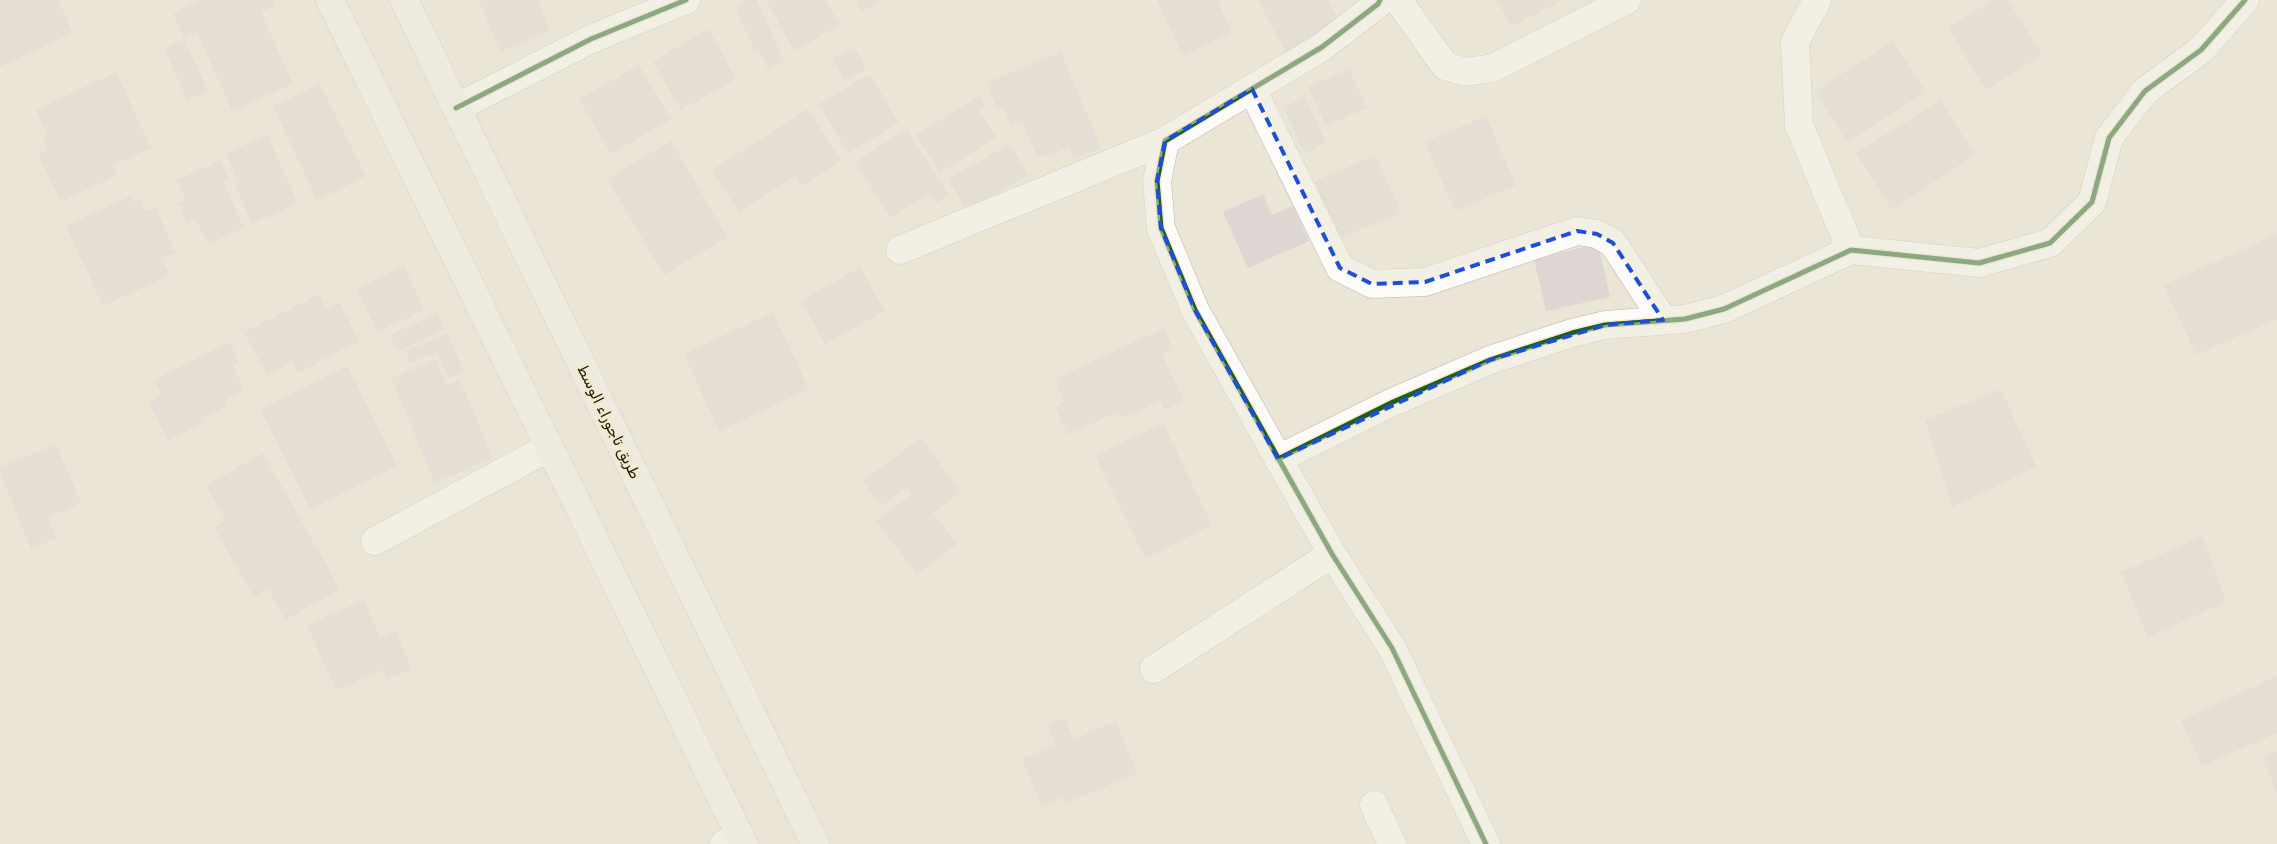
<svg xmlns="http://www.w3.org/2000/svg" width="2277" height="844" font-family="Rubik,Cairo,sans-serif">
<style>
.building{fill:#ddd6d3}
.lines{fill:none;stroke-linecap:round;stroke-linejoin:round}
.minor-casing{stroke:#b9b5a8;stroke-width:29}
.major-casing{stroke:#bdb2a5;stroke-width:29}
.minor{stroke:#fcfbf9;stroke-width:28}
.major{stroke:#f5f0ea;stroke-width:28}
.cycleway-casing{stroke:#f3eacc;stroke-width:8}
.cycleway{stroke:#1b5e20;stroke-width:5}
.marked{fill:none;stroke:#1d4ed8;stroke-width:4;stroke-dasharray:10 6;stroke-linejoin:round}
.labels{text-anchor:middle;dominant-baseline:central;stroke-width:4;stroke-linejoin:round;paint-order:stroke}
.street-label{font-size:15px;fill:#1d1a0f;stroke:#f3eacc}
</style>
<rect width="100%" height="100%" fill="#eae5d5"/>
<!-- building -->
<path class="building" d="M0,0H58L73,33L0,67Z
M201,0H273L275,6L261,12L293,84L232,111L197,32L184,38L173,13Z
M479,0H538L550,31L500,52Z
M742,0H757L784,61L768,69L759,50L755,51L735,8L744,3Z
M766,0H826L840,25L794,51Z
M857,0H885L862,11Z
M1157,0H1217L1232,32L1183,56Z
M1258,0H1328L1343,28L1288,57Z
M1497,0H1563L1511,27Z
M1993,0H2008L2042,55L1986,90L1948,28Z
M709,29L736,79L681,110L653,61Z
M184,39L208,91L187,100L164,48Z
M1893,41L1926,92L1847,142L1815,91Z
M855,48L866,69L844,81L833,59Z
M1061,52L1101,148L1074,159L1069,147L1045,157L1044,154L1037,156L1022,121L1011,126L1004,108L998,111L986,83Z
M639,65L671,119L611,154L579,99Z
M1349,69L1367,108L1326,126L1308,87Z
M116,72L151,148L113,165L118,175L61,202L38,154L48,149L42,136L47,133L36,110Z
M870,74L899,123L848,153L819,104Z
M320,84L366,176L317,200L273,107Z
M980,95L986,106L979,110L996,137L940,173L916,135Z
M1305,97L1326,143L1305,153L1283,107Z
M1941,100L1975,155L1892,210L1856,153Z
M808,109L841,161L802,186L795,176L739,212L712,170Z
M1486,116L1516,185L1455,211L1425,142Z
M907,129L949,195L936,203L930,193L891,218L855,162Z
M267,135L298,203L252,224L234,183L239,181L226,153Z
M671,141L727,237L664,275L607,179Z
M1010,144L1028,175L966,210L948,179Z
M1376,155L1401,213L1338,239L1313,182Z
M220,160L229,179L223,182L244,228L208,244L196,220L187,224L178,203L186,200L177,180Z
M1263,194L1272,215L1293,206L1309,241L1248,268L1223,212Z
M130,196L133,202L140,199L145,211L155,207L176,253L162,259L170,275L103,306L66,226Z
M2277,234V319L2196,355L2164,285Z
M1598,244L1610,297L1546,311L1534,259Z
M404,266L424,310L377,332L357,289Z
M860,267L885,311L825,344L801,301Z
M320,294L327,309L340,302L359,341L298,373L292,362L267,375L244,332Z
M773,312L809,389L719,431L684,354Z
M437,313L444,330L398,351L390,335Z
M1164,328L1173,349L1162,354L1184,401L1164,410L1160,401L1122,418L1119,411L1068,435L1055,407L1065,402L1055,379Z
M447,333L464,371L448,378L437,352L411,363L406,351Z
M230,342L239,363L233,366L244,390L224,400L227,406L204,417L206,421L168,440L149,402L162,395L154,380Z
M435,359L447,386L460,380L493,458L435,483L391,378Z
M348,366L397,466L310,509L260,409Z
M2001,389L2036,467L1952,507L1925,420Z
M1163,423L1212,525L1145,558L1095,456Z
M921,438L961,492L933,513L957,544L917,574L876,521L912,494L907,487L881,506L863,481Z
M56,444L81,503L48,518L57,538L31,549L0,472V467Z
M263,453L340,589L285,620L268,589L254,597L214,527L226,520L206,485Z
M2203,536L2226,602L2148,637L2121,572Z
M364,600L380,638L395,631L412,669L387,679L383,670L336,690L307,625Z
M2277,676V733L2202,766L2181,720Z
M1065,718L1074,739L1116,721L1137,773L1067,803L1063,797L1042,806L1022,759L1056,745L1048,725Z
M2277,751V792L2262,758Z"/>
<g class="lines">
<!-- minor casing -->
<g class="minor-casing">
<path id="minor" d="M1380,0L1378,4L1322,47L1165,141L1157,181L1161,228L1195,310L1332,554L1392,648L1486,844
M1398,0L1445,66L1465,72L1493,68L1627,0
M1817,0L1795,42L1799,125L1851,250
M1252,89L1340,268L1372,284L1425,282L1577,231L1597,234L1613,243L1663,320
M456,108L591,39L686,0
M900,250L1165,141
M1278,459L1393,402L1490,360L1572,333L1605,325L1685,319L1724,309L1851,250L1979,263L2050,243L2092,202L2109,138L2145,91L2201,50L2245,0
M375,541L548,448
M1154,669L1332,554
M1374,805L1392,844
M724,844L741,837"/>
</g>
<!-- major casing -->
<g class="major-casing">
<path id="major" d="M330,0L744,844
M404,0L815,844"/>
</g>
<!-- minor -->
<use href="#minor" class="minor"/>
<!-- major -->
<use href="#major" class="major"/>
<!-- cycleway casing -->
<g class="cycleway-casing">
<path id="cycleway" d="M1380,0L1378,4L1322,47L1165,141L1157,181L1161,228L1195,310L1332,554L1392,648L1486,844
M456,108L591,39L686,0
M1278,459L1393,402L1490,360L1572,333L1605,325L1685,319L1724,309L1851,250L1979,263L2050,243L2092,202L2109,138L2145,91L2201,50L2245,0"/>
</g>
<!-- cycleway -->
<use href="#cycleway" class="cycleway"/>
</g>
<!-- marked area -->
<path d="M0 0H2277V844H0ZM1252,89L1340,268L1372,284L1425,282L1577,231L1597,234L1613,243L1663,320L1605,325L1490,360L1278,459L1195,310L1161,228L1157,181L1165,141Z" fill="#eae5d5" fill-opacity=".55" fill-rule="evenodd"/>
<path class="marked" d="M1252,89L1340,268L1372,284L1425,282L1577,231L1597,234L1613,243L1663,320L1605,325L1490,360L1278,459L1195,310L1161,228L1157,181L1165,141Z"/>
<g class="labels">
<!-- street labels -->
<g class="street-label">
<text transform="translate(609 422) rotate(64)">طريق تاجوراء الوسط</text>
</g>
</g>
</svg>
